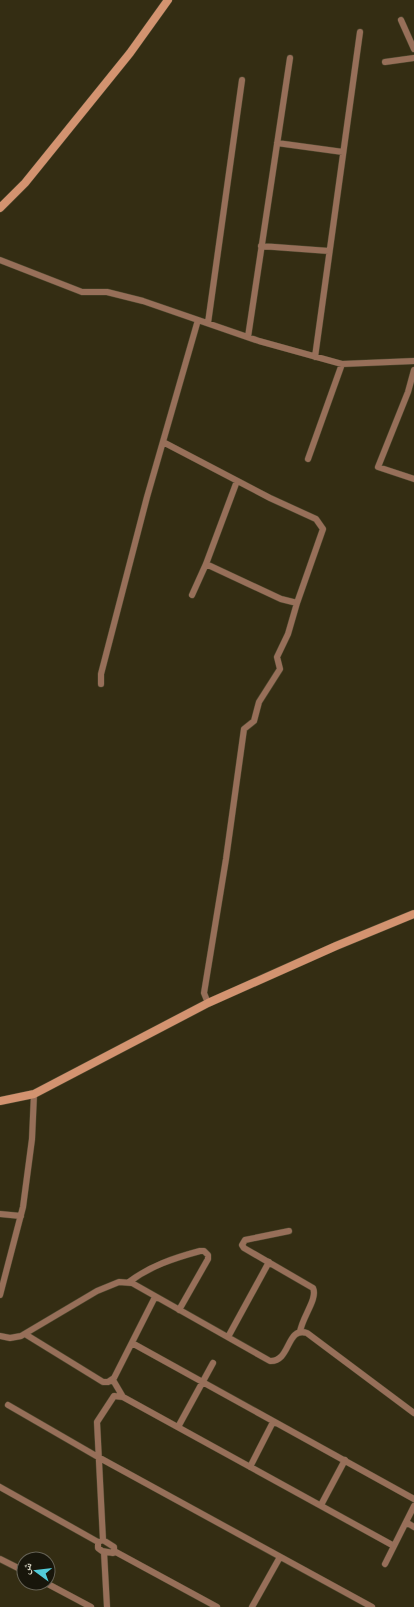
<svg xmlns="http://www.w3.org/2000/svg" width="414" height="1607" font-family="'Fira Sans Condensed','Noto Naskh Arabic',sans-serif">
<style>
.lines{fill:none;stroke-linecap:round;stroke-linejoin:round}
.street-casing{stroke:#4e482f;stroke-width:7}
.secondary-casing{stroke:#4e482f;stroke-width:9}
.street{stroke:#976f59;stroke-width:6}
.secondary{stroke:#d39370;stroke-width:8}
</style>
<rect width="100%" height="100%" fill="#342d13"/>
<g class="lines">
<!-- street casing -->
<g class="street-casing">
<path id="street" d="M401,20L414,49
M385,62L414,58
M277,143L343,152
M261,246L329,251
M0,260L82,292H107L143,301L259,341L342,364L414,361
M208,323L242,80
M248,337L290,58
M315,357L360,32
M414,370L408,392L378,467L414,479
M163,442L270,498L316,519L323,529L297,603L288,634L277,657L280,669L259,702L254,721L244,729L226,859L204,993L208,1003
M308,459L342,364
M206,564L281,599L297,603
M192,595L206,564L237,481
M101,684V674L147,497L198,320
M0,1214L21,1216
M289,1231L245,1240L242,1245L244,1248L313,1288C318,1299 302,1317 300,1332
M129,1282C150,1266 174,1258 200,1251H204L208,1255V1259L179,1310
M0,1295L23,1207L32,1139L34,1094
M25,1334L103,1382H108L114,1378L155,1297
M0,1336L10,1338L21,1336L97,1291L119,1282L132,1283L270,1361C291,1362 286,1326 307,1333L414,1413
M228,1337L269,1262
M132,1343L414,1499
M123,1397L394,1546
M8,1405L98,1457L372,1607
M178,1427L213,1363
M250,1467L273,1422
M0,1487L98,1542
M321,1505L345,1460
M406,1522L414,1527
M103,1540L97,1422L114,1396L123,1397L113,1380
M103,1540L114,1547V1549L113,1553L102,1551L98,1548V1542Z
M114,1551L217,1607
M104,1552L107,1607
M0,1559L24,1571
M385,1564L414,1506
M46,1583L91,1607
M252,1607L280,1557"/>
</g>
<!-- secondary casing -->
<g class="secondary-casing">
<path id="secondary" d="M0,208L25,183L130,53L168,0
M0,1101L34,1094L208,1003L336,946L414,914"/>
</g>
<!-- street -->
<use href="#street" class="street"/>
<!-- secondary -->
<use href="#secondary" class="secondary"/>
</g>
<!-- north arrow -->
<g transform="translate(36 1571) rotate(285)"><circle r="19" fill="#18160b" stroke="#656255"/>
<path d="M0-3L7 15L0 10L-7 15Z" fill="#52cbd9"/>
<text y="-6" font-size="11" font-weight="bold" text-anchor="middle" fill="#d8d5c5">ش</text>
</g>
</svg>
